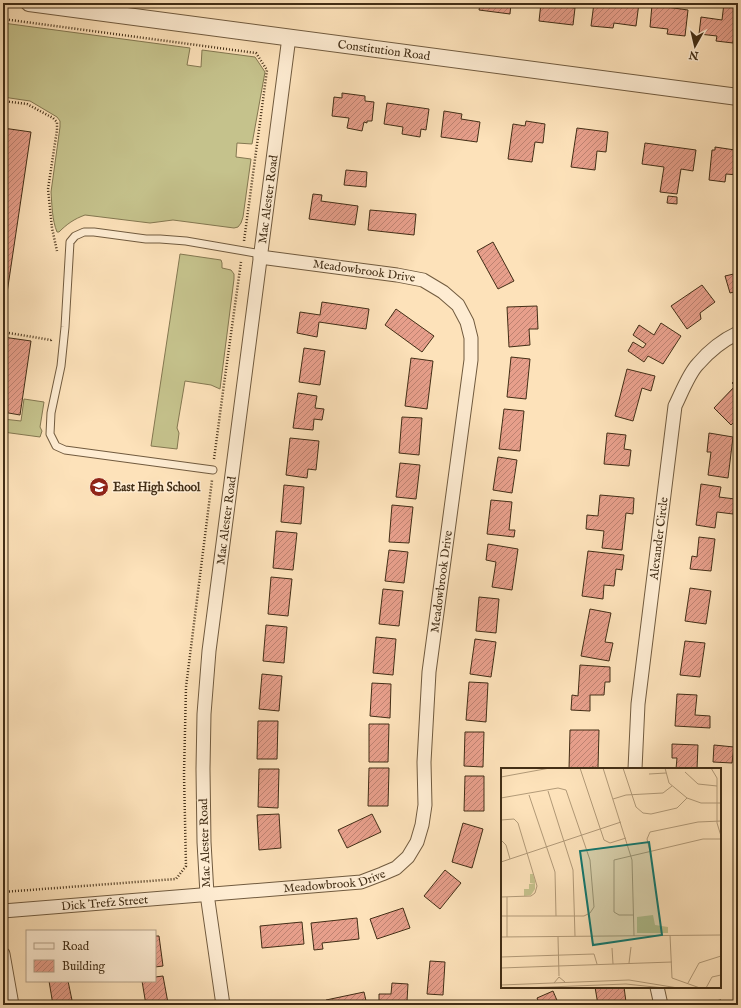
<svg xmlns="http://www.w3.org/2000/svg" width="741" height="1008" font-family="'IM FELL English',serif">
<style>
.grass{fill:#c5c28c;stroke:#847851}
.building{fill:url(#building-hatch);stroke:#422e16}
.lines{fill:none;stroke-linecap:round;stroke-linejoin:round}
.service-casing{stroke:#715b3f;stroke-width:9}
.minor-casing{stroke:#715b3f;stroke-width:15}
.tertiary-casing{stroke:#715b3f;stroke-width:18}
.path{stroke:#422e16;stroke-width:2.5;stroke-dasharray:1 2;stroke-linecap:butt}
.service{stroke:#feecd2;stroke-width:7}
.minor{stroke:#feecd2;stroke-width:13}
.tertiary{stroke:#feecd2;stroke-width:16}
.labels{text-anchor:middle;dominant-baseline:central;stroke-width:3;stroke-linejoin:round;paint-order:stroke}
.street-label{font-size:12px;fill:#422e16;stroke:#feecd2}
.poi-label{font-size:12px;font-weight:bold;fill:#422e16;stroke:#feecd2;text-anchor:start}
.inset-road{fill:none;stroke:#b29a78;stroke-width:1}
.view{fill:#0f766e;fill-opacity:0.15;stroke:#0f766e;stroke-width:2}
.inset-edge{fill:none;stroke:#422e16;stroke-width:2}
</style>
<defs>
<pattern id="building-hatch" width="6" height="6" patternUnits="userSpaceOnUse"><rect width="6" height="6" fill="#e79f8b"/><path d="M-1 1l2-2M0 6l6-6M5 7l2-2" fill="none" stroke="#bd8271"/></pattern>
</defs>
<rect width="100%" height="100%" fill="#fde2ba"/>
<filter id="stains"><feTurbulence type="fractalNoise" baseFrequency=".005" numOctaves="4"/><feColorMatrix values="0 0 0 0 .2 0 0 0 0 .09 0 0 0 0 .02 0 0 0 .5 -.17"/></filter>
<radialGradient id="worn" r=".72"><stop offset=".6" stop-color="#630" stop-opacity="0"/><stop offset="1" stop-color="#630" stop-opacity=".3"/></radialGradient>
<!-- grass -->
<path class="grass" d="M3,23L190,48L187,65L201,67L202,50L255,57L265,72L252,144L237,143L236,157L251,159L243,217L241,223L238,227L234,228L173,220L150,223L85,215C74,219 67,224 59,232H57C52,220 52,205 51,192L60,127V121L57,117L30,101L3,97Z
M180,254L221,260L222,263V268L231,270L234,274V279L220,389L211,385L185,381L177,428L179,433L177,449L151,446Z
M24,399L44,402L40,427L42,431L40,437L3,432V419L21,421Z"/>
<!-- building -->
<path class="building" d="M463,3H511L510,14L479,10L480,5Z
M541,3H561L560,6L575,8L573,25L539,21Z
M594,3H639L636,26L614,23L613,28L591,26Z
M724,3H738L733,43L716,41L717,36L699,34L701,17L722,20Z
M652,5L688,10L685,36L667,34L668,29L650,27Z
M342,93L365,96V101L374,102L372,121H367V123L364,122L362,131L347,128L349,118L332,116L334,97L342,98Z
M387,103L429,109L426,130L421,129L420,137L402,134L403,127L384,124Z
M444,111L462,114L461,119L480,122L477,142L441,137Z
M526,121L545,124L543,143L535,142L532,162L508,159L513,124L525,126Z
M3,128L31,132L3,320Z
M577,128L608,132L606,152L597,151L595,170L571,167Z
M645,143L696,150L693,171L681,169L677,194L660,192L664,167L642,164Z
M715,147L735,150V151L738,152V175L726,174L725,182L709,180L712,150H715Z
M346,170L367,172L366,187L344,185Z
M313,194L322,195L321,201L358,206L355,225L309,219Z
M668,196L677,197V204L667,203Z
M370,210L416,214L414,235L368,230Z
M493,242L514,281L498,289L477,251Z
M738,273V291L730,293L725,276Z
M702,285L715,302L700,313L701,319L687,329L671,306Z
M322,302L369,309L366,329L319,322L317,337L297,333L300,312L320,315Z
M537,306L538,329H529L530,345L509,347L507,307Z
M396,309L434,336L422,352L385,325Z
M661,323L681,336L663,364L648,356L644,362L628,351L633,342L643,348L646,344L633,335L639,325L654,335Z
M3,337L31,341L20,415L3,412Z
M304,348L325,351L320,385L299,382Z
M511,357L530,359L526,399L507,397Z
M411,358L433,361L427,409L405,406Z
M627,369L655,376L651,391L642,388L633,421L615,416Z
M738,377V418L731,425L714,408L735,386L732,383Z
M298,393L317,396L315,408L324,409L322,420L314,419L313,430L293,428Z
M504,409L524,411L520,451L499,449Z
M402,417L422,418L419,455L399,453Z
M607,433L626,435L624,449L631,450L629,466L604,464Z
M709,433L733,437L728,478L708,475L711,452H707Z
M290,438L319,441L316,470L308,469L307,478L286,475Z
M498,457L517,460L512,493L493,490Z
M400,463L420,465L416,499L396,497Z
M701,484L721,487L719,497L735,499L733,514L717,512L715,528L696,525Z
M284,485L304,487L301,524L281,522Z
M600,495L634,498L633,514L626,513L622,550L602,548L604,531L586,529L587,515L598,516Z
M491,500L512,502L509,530H515L514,537L487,534Z
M392,505L413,507L409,543L389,542Z
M276,531L297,533L293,570L273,568Z
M699,537L715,539L711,571L690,569L692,556L697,557Z
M488,544L518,549L512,590L492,587L496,562L486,560Z
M389,550L408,552L404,583L385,581Z
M588,551L624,555L622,570L616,569L614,586L604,585L603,599L582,596Z
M271,577L292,579L288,616L268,614Z
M690,588L711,591L706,624L685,621Z
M383,589L403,591L399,626L379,624Z
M479,597L499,599L496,633L476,631Z
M590,609L611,613L605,642L613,643L609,661L581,656Z
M266,625L287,627L284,663L263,661Z
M376,637L396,639L393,675L373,673Z
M475,639L496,642L491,677L470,674Z
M685,641L705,643L700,677L680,675Z
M580,665L610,667V682H605L604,695H590V711L571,710L572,695L578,696Z
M262,674L282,676L279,711L259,709Z
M469,682L488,683L486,722L466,720Z
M372,683L391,684L390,718L370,716Z
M677,694L697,695L695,715L710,716V728L675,726Z
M258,721H278L277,759H257Z
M369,724H389L388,762H369Z
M570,730H599L598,768L592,767V769H569Z
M465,732H484L483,767L464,766Z
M672,744L698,745L697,769H676L677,758H672Z
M714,745L734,747L732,763L713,762Z
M369,768H389L388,806H368Z
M259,769H279L278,808L258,807Z
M465,776H484V811H464Z
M279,814L281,848L259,850L257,815Z
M372,814L381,832L347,848L338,830Z
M463,823L483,829L472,868L452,862Z
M445,870L461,883L440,909L424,896Z
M403,908L410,928L377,939L370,919Z
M357,918L359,939L322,943L323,949L314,950L311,923Z
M302,922L304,944L262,948L260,926Z
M155,936H159L163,966L155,967Z
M430,961L445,962L443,995L427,994Z
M163,976L168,1003L146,1005L142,981H155V977Z
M49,981H68L73,1005H53Z
M392,983L408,984L407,1001L427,1002V1005H379V994H391Z
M595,987H624L626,1002L607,1005H598Z
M553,991L559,1005H540L537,998Z
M364,992L367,1005H327L326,1000Z
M721,1000V1005H697V1004Z"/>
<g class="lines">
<!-- service casing -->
<g class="service-casing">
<path id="service" d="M213,470L65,450L56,446L50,434L51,413L61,366L65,327L70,242L75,236L84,232H94L146,239H160L186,241L261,254"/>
</g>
<!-- minor casing -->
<g class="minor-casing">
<g id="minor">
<path id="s1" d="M635,769L638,704L675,406C681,394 689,373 698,364C709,351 723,340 738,333"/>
<path id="s2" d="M3,911L361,882L382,874L396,868L408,857L417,842L422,825L425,805L424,762L429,672L471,360V338L467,322L458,305L443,292L423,280L397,275L260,257"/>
<path d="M3,954L12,1005"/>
<path d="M657,987L661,1005"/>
<path id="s3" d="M223,1005L207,894L204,842L203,769L204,714L209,651L289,37"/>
</g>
</g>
<!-- tertiary casing -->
<g class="tertiary-casing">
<g id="tertiary">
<path id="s4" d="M29,3L738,97"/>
</g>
</g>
<!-- path -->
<path class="path" d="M3,19L256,53L267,70L244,241
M3,101L27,104L53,118L57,122V130L48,189L52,228L57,251
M3,332L51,340L52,338
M214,459L224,384L241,262
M3,892L176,879L186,866L184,774L186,687L212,480"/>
<!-- service -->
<use href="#service" class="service"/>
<!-- minor -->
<use href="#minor" class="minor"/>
<!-- tertiary -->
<use href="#tertiary" class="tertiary"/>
</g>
<!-- icons -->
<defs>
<g id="school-disc" transform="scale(1)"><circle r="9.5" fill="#8f2418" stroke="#feecd2"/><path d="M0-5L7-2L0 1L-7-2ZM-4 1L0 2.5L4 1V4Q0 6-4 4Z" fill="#fff"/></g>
</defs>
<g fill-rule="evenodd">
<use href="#school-disc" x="99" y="487"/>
</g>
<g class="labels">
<!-- street labels -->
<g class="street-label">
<text stroke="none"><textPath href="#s4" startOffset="358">Constitution Road</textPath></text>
<text stroke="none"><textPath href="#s3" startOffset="811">Mac Alester Road</textPath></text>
<text transform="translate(364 271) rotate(8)">Meadowbrook Drive</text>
<text stroke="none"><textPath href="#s3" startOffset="487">Mac Alester Road</textPath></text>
<text stroke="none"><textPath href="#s1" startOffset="232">Alexander Circle</textPath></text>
<text stroke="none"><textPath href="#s2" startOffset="693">Meadowbrook Drive</textPath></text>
<text transform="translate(205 843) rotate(-92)">Mac Alester Road</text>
<text stroke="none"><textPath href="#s2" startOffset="333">Meadowbrook Drive</textPath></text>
<text stroke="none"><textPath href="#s2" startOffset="102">Dick Trefz Street</textPath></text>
</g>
<!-- poi labels -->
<g class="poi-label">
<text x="113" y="487">East High School</text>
</g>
</g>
<!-- overview -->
<g transform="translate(501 768)">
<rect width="220" height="220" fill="#fde2ba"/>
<path d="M29,106H32L34,113V121L30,127L23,128V121H28V116H34L29,115ZM152,147L154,157L167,159V165H136V149Z" fill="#c5c28c"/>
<path class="inset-road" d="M79,0L103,72L109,75L125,70M102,0L131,92L133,168M122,0L135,39L142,45L150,46L176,40L186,30M164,0L168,15L186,30L200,35H220M210,0L216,10V55L220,68M184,4L197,16L216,18M148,6L165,5M0,9L49,0M47,23L72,102L74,168M28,27L54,104L55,148M0,30L57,20L65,22L89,92L93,139L89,145L83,148H0M112,31L125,27L162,25L171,18M0,52L13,51L17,55L36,118L34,125L30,128L0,129M0,72L5,77L9,91M149,83L146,71L149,64L197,54L220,53M0,94L120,54M133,147H118L113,144V92L202,71H220M169,167L171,210L199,220M0,169L220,167M6,169V129M57,169L58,208M111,180L112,196M0,189L93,186L96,196M128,195L130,179M0,200L171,194M53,215L58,209L64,214M187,215L198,195L220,188M0,217L128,212L177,220M22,220L125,216L163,220M205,220L211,209L220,207"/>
<path class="view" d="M148,74L161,167L92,177L79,83Z"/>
<rect width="220" height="220" class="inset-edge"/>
</g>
<!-- margin -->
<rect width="741" height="1008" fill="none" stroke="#fde2ba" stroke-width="16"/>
<rect x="4" y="4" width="733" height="1000" fill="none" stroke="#422e16" stroke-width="2"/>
<rect x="8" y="8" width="725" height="992" fill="none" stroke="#422e16"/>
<!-- legend -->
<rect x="26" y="930" width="130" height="52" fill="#feecd2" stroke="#b3a087"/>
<rect x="34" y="943" width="20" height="6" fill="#feecd2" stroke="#b3a087"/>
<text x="62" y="950" font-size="12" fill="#422e16">Road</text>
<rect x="34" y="960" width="20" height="12" fill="url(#building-hatch)" stroke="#b3a087"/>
<text x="62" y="970" font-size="12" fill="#422e16">Building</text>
<!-- north arrow -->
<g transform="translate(695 46) rotate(188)" stroke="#feecd2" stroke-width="3" paint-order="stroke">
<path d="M0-3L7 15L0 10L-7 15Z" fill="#422e16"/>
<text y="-6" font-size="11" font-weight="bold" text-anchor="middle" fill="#422e16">N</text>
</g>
<rect width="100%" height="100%" filter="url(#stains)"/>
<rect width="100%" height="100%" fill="url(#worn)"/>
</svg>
